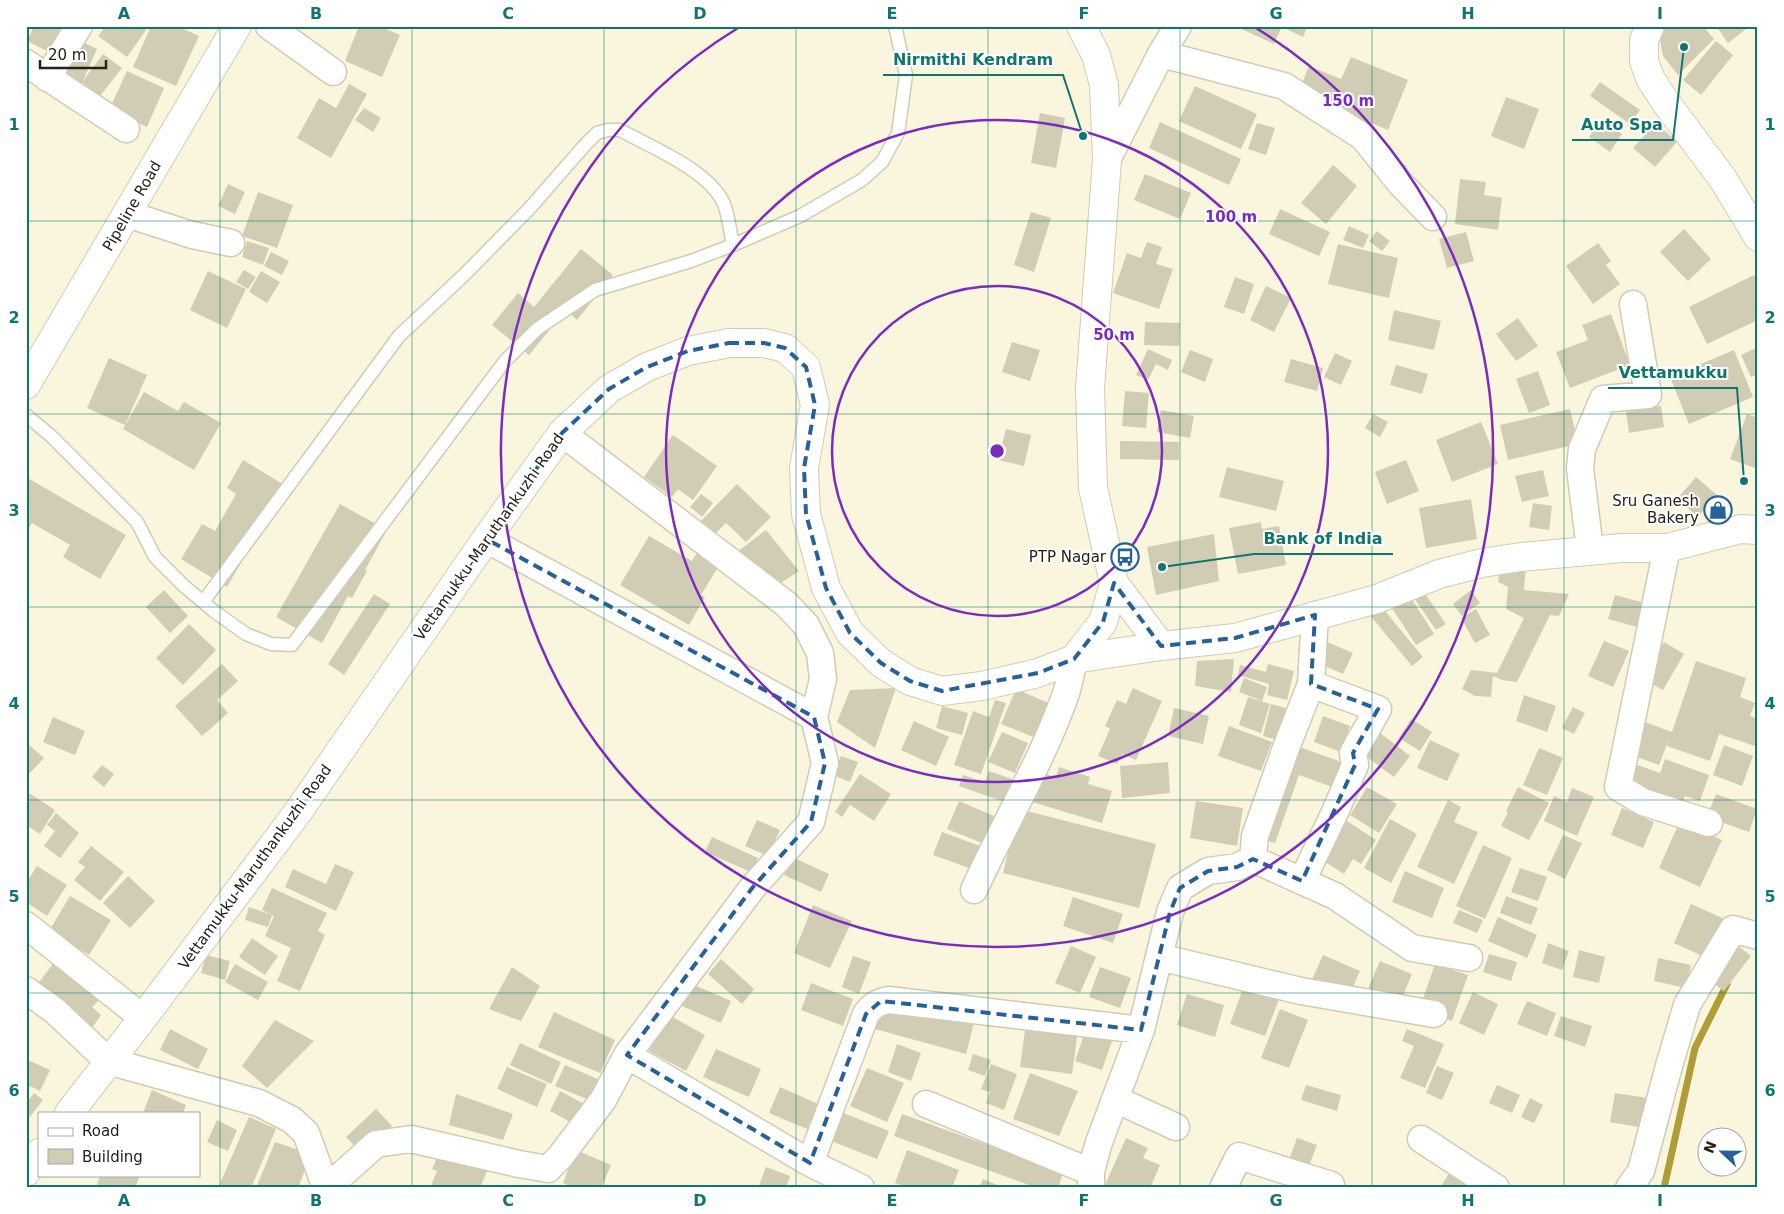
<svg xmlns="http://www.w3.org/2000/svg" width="1784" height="1214" font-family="'DejaVu Sans',sans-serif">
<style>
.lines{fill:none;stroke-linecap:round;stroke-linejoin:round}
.stream{stroke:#af9e35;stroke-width:7}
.building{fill:#d1cdb5}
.service-casing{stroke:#d0ccb4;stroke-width:15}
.minor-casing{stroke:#d0ccb4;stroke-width:29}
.tertiary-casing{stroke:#d0ccb4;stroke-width:30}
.secondary-casing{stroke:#d0ccb4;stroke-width:30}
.service{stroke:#fff;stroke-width:12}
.minor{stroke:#fff;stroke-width:26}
.tertiary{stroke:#fff;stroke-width:28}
.secondary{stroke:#fff;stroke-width:28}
.marked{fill:none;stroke:#266299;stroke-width:4;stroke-dasharray:10 6;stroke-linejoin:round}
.grid{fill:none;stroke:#0f766e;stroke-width:1;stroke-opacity:0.55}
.ring{fill:none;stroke:#7b2cbf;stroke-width:2.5}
.labels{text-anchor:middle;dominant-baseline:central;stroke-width:4;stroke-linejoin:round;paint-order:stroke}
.street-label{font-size:15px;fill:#232118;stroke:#fff}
.poi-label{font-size:15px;fill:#232118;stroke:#fff;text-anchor:end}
.centre{fill:#7b2cbf;stroke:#fff;stroke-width:2.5}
.ring-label{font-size:15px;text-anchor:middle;font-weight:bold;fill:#7b2cbf;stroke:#fff;stroke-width:4;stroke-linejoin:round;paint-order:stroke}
.leader{fill:none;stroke:#0f766e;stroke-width:2}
.callout-dot{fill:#0f766e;stroke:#fff;stroke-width:2}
.callout-label{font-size:16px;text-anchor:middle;font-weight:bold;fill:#0f766e;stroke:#fff;stroke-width:4;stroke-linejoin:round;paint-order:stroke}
.neatline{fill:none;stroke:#0f766e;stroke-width:2}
.grid-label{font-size:16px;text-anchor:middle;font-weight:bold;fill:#0f766e}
</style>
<rect width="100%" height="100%" fill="#faf6dd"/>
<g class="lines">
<!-- stream -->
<path class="stream" d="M1664,1188L1695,1048L1727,984"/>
</g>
<!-- building -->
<path class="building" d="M34,26H58L61,28L49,52L27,41Z
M106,26H141L146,30L127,57L98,36Z
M151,26H177L199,36L176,86L133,67Z
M359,26H379L400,35L382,77L345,61Z
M1235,26H1282L1274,44Z
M1287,26H1308L1303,37L1286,29Z
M1662,26H1703L1714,39L1678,75L1663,56L1659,35Z
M1716,26H1750L1728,43Z
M75,38L97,49L81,85L56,73Z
M1716,41L1733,55L1701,95L1683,80Z
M103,54L122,68L100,96L82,82Z
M1351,57L1408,80L1388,130L1298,93L1309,66L1341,79Z
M127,71L164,88L147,127L109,110Z
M1600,82L1640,110L1630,124L1590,96Z
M349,84L367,94L331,158L297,138L319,98L336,108Z
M1195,86L1257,114L1241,149L1179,121Z
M1506,97L1539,109L1524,149L1491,136Z
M364,108L381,118L373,132L355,120Z
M1040,113L1065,118L1056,168L1031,163Z
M1602,119L1622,134L1610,152L1589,137Z
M1160,122L1241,159L1229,185L1149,148Z
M1257,123L1275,128L1266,155L1248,149Z
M1656,123L1677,142L1655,167L1633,148Z
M1333,165L1357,186L1326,224L1301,203Z
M1145,174L1191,193L1180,219L1134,200Z
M1460,179L1486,182L1484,195L1502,198L1498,230L1455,224Z
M228,184L245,192L235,214L218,206Z
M258,192L293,205L277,248L242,236Z
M1280,209L1330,232L1319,256L1269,234Z
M1031,212L1051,218L1034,272L1014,265Z
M1349,226L1369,235L1363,248L1343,240Z
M1684,229L1711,259L1688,281L1660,252Z
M1377,231L1390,241L1382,251L1369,241Z
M1466,232L1474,261L1447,268L1439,239Z
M247,241L269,248L263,265L242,257Z
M1147,242L1162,247L1156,264L1173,269L1159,309L1113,293L1127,253L1141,258Z
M1598,243L1611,261L1606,265L1620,284L1593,304L1566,266Z
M1338,244L1398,258L1389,298L1328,284Z
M581,249L613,275L577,320L566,310L529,355L492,325L518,293L534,307Z
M271,252L289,261L282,275L264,266Z
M244,270L256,277L248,289L236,282Z
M208,271L246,289L227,328L190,310Z
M261,271L280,282L267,303L249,292Z
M1754,275L1758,282V320L1707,344L1689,307Z
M1235,277L1254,284L1244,314L1224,307Z
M1266,286L1291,298L1274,332L1250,320Z
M1394,310L1441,321L1434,350L1388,340Z
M1611,314L1630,365L1570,388L1556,352L1588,340L1582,325Z
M1518,318L1538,346L1516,361L1496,334Z
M1145,322L1180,323L1179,346L1144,345Z
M1012,342L1040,350L1030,381L1002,372Z
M1758,347V374L1751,377L1741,355Z
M1148,349L1172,360L1168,370L1156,364L1148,380L1136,375Z
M1190,350L1213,359L1205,382L1181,372Z
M1734,350L1753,397L1689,424L1670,377Z
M1335,353L1352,361L1341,385L1324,377Z
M109,358L147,375L125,425L87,408Z
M1291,359L1323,368L1317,391L1284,382Z
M1396,365L1428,374L1422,394L1390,385Z
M1538,371L1550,405L1529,413L1516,379Z
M1125,391L1149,393L1146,428L1122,426Z
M144,392L178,411L184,402L221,423L194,470L123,429Z
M1661,406L1664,427L1629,433L1626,412Z
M1570,409L1578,444L1508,460L1500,425Z
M1161,410L1194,416L1190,438L1157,432Z
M1373,414L1388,422L1380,437L1365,428Z
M1747,414L1758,418V469L1730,459Z
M1481,422L1498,464L1452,482L1436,440Z
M1006,429L1031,435L1024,466L998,460Z
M673,435L717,466L693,500L678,489L672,497L644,477Z
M1120,441L1179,442V460L1120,459Z
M243,460L286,486L227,587L181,559L202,524L215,531L236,494L227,488Z
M1406,460L1419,491L1387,504L1375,472Z
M1227,467L1284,481L1276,511L1219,497Z
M1543,470L1549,496L1522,502L1515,476Z
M26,477L126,535L100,579L63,557L70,545L32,523L26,533Z
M1696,477L1717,495L1698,517L1677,499Z
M737,484L771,517L746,542L726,523L712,537L699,523Z
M701,494L713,503L702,517L690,507Z
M1471,499L1477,539L1426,548L1419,508Z
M1533,503L1552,506L1549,530L1529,527Z
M340,504L387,530L365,570L367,571L352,598L348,596L322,643L276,617Z
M1261,522L1262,529L1279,526L1286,565L1238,574L1229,528Z
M766,530L799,571L773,588L737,552Z
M1214,534L1219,581L1156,595L1147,547Z
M649,536L692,561L698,551L720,564L701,595L705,597L689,625L620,585Z
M1500,564L1526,566L1524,590L1569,594L1559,616L1550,615L1517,682L1502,680L1493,676L1491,697L1475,696L1462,689L1471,670L1497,673L1524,618L1506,609L1508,587L1498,582Z
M164,590L188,616L170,633L146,607Z
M1471,590L1480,603L1462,616L1453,604Z
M1423,591L1446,624L1436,630L1414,598Z
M1408,593L1434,634L1416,645L1390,605Z
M374,594L390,604L344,675L328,664Z
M1615,595L1648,604L1641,628L1608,619Z
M1380,605L1423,657L1412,666L1369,614Z
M1476,609L1490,635L1475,643L1461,618Z
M189,624L216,650L183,685L156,658Z
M1325,641L1353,653L1343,674L1316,662Z
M1604,641L1629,651L1613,687L1588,676Z
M1664,642L1684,654L1663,690L1643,679Z
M1234,659L1231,692L1195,686L1197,661Z
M1696,661L1746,678L1740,697L1755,703L1750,716L1758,719V747L1719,734L1710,761L1667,746L1669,739L1659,765L1629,754L1642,721L1672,732Z
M222,664L238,681L217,700L228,713L202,736L175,706Z
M1268,664L1294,671L1287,700L1267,695L1269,684L1238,675L1240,665L1266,672Z
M1244,678L1267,687L1262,701L1239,692Z
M896,688L875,748L837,722L850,690Z
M1133,688L1162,701L1136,760L1122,754L1117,764L1098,756L1110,729L1105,726L1117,700L1126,704Z
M1016,689L1051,704L1036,738L1001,724Z
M1524,695L1556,706L1547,732L1516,721Z
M1248,697L1270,704L1261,733L1239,725Z
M995,700L1006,703L981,774L954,765L973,711L989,717Z
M1271,704L1286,708L1278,740L1263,736Z
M942,706L968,713L962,735L936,728Z
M1573,707L1585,713L1574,734L1562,728Z
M1174,708L1209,716L1203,744L1168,736Z
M1323,716L1350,726L1341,752L1314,742Z
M53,717L85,731L75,755L43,742Z
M1411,719L1432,732L1420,751L1399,738Z
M914,721L949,737L936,766L901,750Z
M1229,726L1272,742L1261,771L1218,756Z
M1375,729L1410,756L1394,777L1359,751Z
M1002,732L1028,743L1015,773L988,762Z
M1430,740L1460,754L1447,781L1417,768Z
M27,743L44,758L28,775L26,773Z
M1291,744L1350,765L1341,790L1299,775L1275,843L1258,837Z
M1724,745L1753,756L1742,786L1713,775Z
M1539,748L1563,758L1547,795L1523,785Z
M841,756L858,762L850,782L833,775Z
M1665,759L1709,775L1700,801L1685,796L1683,802L1625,781L1632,763L1660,773Z
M1168,762L1170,793L1122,798L1120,766Z
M102,765L114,774L104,787L92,777Z
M1059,767L1090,777L1088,784L1112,791L1102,823L1032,802L1041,773L1056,777Z
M989,771L1012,779L1004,802L959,786L963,775L985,782Z
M860,774L891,794L874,821L850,805L842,817L835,812Z
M1367,787L1397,804L1379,833L1350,815Z
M1518,787L1549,803L1529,840L1501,826L1508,812L1506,811Z
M1572,788L1594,797L1577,836L1544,821L1554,796L1567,802Z
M29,793L55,810L40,834L26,825V797Z
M1716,794L1757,809L1749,832L1707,817Z
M1448,800L1461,807L1454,822L1478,832L1454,884L1417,867Z
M959,801L994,816L982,843L947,829Z
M1196,801L1243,808L1237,846L1190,838Z
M1622,808L1654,822L1643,848L1611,835Z
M1019,809L1156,844L1139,908L1003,873Z
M56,813L79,833L60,858L44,846L55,831L47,825Z
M1390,819L1417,834L1391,883L1364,868Z
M757,820L780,830L768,856L745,846Z
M1347,821L1376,840L1361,864L1353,859L1344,874L1322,860Z
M1680,821L1722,840L1700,887L1659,868Z
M942,832L988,849L980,872L933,855Z
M1563,835L1582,843L1565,879L1547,870Z
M712,837L758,858L751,872L705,852Z
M1483,845L1512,858L1485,919L1456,906Z
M91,846L124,872L100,901L74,880L85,867L78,862Z
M792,857L829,874L821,892L784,875Z
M335,864L354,872L336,911L285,887L293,869L326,884Z
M37,866L67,885L47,916L26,902V883Z
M1520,868L1547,877L1538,901L1511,892Z
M1405,871L1444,888L1432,918L1392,902Z
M128,876L155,901L130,928L103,903Z
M272,888L327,913L318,931L325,935L300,991L277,981L291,948L265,936L274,916L262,910Z
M70,896L111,920L89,955L49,931Z
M1506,896L1538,908L1531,925L1500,913Z
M1073,897L1123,914L1113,943L1063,926Z
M1691,904L1729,921L1711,960L1674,943Z
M813,905L852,921L830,968L794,953Z
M249,907L272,915L268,927L245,920Z
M1459,910L1483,920L1477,933L1453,923Z
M1498,917L1537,935L1527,958L1488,941Z
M252,938L278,956L265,975L239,957Z
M1548,943L1569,951L1562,970L1542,963Z
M1737,945L1751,956L1724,991L1710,981Z
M1071,946L1096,957L1080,993L1055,983Z
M1579,950L1605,957L1599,983L1573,977Z
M1489,954L1517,962L1511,981L1483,972Z
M206,955L230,961L225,980L201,973Z
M1323,955L1360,971L1347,1000L1310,984Z
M853,956L871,962L859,994L842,987Z
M1658,958L1691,965L1686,988L1654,981Z
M721,959L754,989L742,1004L708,974Z
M55,961L101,998L92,1007L101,1015L88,1034L34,989Z
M1380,961L1412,974L1396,1012L1364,998Z
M235,964L268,982L258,1000L225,982Z
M1435,964L1468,975L1452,1021L1419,1010Z
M512,967L540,986L521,1021L489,1009Z
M1100,967L1131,978L1120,1008L1089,997Z
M811,983L853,999L843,1026L801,1010Z
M692,984L731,1001L721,1023L682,1006Z
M1244,986L1279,999L1265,1036L1230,1024Z
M1473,992L1498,1004L1484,1035L1459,1023Z
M1187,994L1224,1005L1215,1037L1177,1025Z
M1527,1001L1556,1013L1547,1036L1517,1024Z
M882,1003L975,1019L966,1054L875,1029Z
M1280,1009L1308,1020L1289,1068L1261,1058Z
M554,1012L615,1040L600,1073L538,1047Z
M669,1015L705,1035L686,1071L649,1051Z
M1561,1016L1592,1026L1585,1047L1554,1036Z
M275,1020L314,1041L267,1088L242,1066Z
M1089,1020L1116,1029L1102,1070L1075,1061Z
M1026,1023L1078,1030L1072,1074L1020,1067Z
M170,1029L208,1049L198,1069L160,1050Z
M1407,1029L1444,1044L1425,1088L1400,1078L1414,1046L1402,1041Z
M520,1043L561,1062L551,1084L510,1065Z
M897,1044L921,1053L911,1081L888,1072Z
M716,1049L761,1069L749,1097L703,1077Z
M973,1054L991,1060L985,1076L968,1070Z
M26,1059L50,1070L40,1091L30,1086L26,1095Z
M991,1064L1017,1074L1004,1110L986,1103L990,1092L981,1089Z
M565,1065L598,1079L589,1100L555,1086Z
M1437,1066L1454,1073L1442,1100L1426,1093Z
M507,1067L547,1084L537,1107L497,1089Z
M867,1068L904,1083L887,1122L850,1106Z
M1030,1073L1078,1091L1059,1136L1013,1119Z
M1306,1085L1341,1095L1337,1111L1301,1100Z
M1497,1085L1520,1095L1512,1113L1489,1103Z
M780,1087L818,1104L807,1129L769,1113Z
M152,1090L186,1105L183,1113H143Z
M560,1091L588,1106L578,1126L550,1111Z
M34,1093L43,1100L26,1122V1104Z
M1615,1093L1654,1099L1649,1129L1610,1122Z
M456,1094L513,1114L503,1140L449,1125Z
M1530,1098L1543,1105L1534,1123L1521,1117Z
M376,1109L392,1126L362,1154L346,1137Z
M838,1111L889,1131L877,1159L826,1139Z
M902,1114L1018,1156L1067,1161L1058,1188H1037L894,1136Z
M249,1117L276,1129L251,1188H223L219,1186Z
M217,1120L237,1130L228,1151L207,1142Z
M1126,1138L1148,1148L1143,1158L1160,1165L1150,1188L1104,1187Z
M1297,1138L1317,1145L1305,1176L1286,1168Z
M275,1142L311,1154L298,1188H256Z
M576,1150L611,1165L601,1188H575L563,1183Z
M907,1150L959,1170L952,1188H908L895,1183Z
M440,1151L487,1171L480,1188H430L437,1171L432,1169Z
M766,1167L790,1176L786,1188H758Z
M1451,1170L1472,1188H1440Z
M100,1175H140L135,1188H96Z
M983,1179L1004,1188H979Z"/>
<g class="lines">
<!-- service casing -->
<g class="service-casing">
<path id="service" d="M26,415L51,436L137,522L155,557L184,586L215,612L246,634L271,644L292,645L505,361L537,329L595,290L691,261L733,245L800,216L862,180L882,162L898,133L906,75L895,26
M203,602L399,336L464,275L529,209L585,145L597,133L608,130H620C651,147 710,171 724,204C729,217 730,232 733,245"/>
</g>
<!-- minor casing -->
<g class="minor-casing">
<path id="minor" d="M269,26L333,72
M1161,54L1284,86L1363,137L1401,184L1433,217
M26,63L126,129
M47,78L79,26
M1107,160L1161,54L1178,26
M127,214L192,235L231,243
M486,539L814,717
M1667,548L1618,787L1643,802L1709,823
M1590,550L1580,468L1582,449L1603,399L1648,395L1633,304
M1253,859L1335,896L1412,948L1469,958
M1302,881L1335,812L1355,765L1353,753L1378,709L1311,684
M974,890C1003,826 1040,765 1064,699C1069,687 1071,672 1074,659
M26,925L143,1018
M1159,957L1301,991L1434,1014
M26,990L55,1011L108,1061L259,1103L292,1120L306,1133L326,1188
M627,1055L810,1163L861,1188
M1115,1099L1176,1127
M926,1104L1091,1172
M1421,1139L1496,1188
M810,1163L866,1014C873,1005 878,1002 889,1000L1141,1030
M327,1188L376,1144L411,1139L519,1164L548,1169L560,1157L603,1100L627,1055L753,887L811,822L825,763L814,717L823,679L820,653L806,625L786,604L562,433
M1091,1188V1172L1098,1145L1141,1030L1170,912L1180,888L1208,871L1237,867L1253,859L1255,836L1286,748L1311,684L1315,615
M1223,1188L1239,1156L1331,1185
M1629,1188L1641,1171L1669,1066L1687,1005L1733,929L1758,936"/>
</g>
<!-- tertiary casing -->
<g class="tertiary-casing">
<path id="tertiary" d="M1081,26L1096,55L1104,85L1107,160L1090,388L1093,488L1114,583L1161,646
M1650,26L1644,40V61L1650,78L1664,100L1723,179L1758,237
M1074,659L1103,622L1114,583"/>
</g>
<!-- secondary casing -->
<g class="secondary-casing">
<path id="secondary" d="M26,385L237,26
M69,1113L143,1018L298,812L486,539L562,433L609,389L647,367L688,351L729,343H764L785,348L806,367L815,405L804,468L806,514L826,588L850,633L881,663L910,681L942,691L982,686L1038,673L1074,659L1161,646L1235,638L1377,599L1439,574L1482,563L1521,557L1622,548H1667L1741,529L1758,530
M26,1172L39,1153"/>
</g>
<!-- service -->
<use href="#service" class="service"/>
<!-- minor -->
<use href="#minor" class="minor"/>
<!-- tertiary -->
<use href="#tertiary" class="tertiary"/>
<!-- secondary -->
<use href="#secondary" class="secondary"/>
</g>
<!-- marked area -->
<path class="marked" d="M729,343H764L785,348L806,367L815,405L804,468L806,514L826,588L850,633L881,663L910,681L942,691L1038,673L1074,659L1103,622L1114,583L1161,646L1235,638L1315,615L1311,684L1378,709L1353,753L1355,765L1302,881L1253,859L1237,867L1208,871L1180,888L1170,912L1141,1030L881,1001L866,1014L810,1163L627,1055L753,887L811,822L825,763L814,717L486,539L562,433L609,389L647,367L688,351Z"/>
<!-- grid -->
<path class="grid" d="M220,26V1188M412,26V1188M604,26V1188M796,26V1188M988,26V1188M1180,26V1188M1372,26V1188M1564,26V1188M26,221H1758M26,414H1758M26,607H1758M26,800H1758M26,993H1758"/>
<!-- distance rings -->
<g class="ring">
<circle cx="997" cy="451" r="165"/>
<circle cx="997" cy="451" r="331"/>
<path d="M1256 28A496 496 0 1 1 738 28"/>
</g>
<!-- icons -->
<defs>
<g id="shop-ring" transform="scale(1.4375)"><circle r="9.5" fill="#fff" stroke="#266299" stroke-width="1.5"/><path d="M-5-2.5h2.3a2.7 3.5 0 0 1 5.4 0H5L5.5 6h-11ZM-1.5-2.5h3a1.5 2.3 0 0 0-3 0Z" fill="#266299"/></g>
<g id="bus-ring" transform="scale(1.4375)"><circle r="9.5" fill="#fff" stroke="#266299" stroke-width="1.5"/><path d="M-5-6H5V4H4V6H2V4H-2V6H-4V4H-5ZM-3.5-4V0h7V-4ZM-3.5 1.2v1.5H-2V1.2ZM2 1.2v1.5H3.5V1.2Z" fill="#266299"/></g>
</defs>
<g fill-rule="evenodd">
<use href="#shop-ring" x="1718" y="510"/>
<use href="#bus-ring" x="1125" y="557"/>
</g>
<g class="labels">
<!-- street labels -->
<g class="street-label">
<text transform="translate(132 206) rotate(-60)">Pipeline Road</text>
<text transform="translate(489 537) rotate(-55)">Vettamukku-Maruthankuzhi Road</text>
<text transform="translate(255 867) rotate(-54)">Vettamukku-Maruthankuzhi Road</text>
</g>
<!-- poi labels -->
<g class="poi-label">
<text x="1699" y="501">Sru Ganesh<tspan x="1699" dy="17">Bakery</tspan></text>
<text x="1106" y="557">PTP Nagar</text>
</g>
</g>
<circle cx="997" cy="451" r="8" class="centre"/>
<g class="ring-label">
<text x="1348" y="106">150 m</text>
<text x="1231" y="222">100 m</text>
<text x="1114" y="340">50 m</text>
</g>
<!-- callouts -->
<path class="leader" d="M1083 136L1063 75H883M1684 47L1673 140H1572M1744 481L1737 388H1608M1162 567L1254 554H1393"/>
<g class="callout-dot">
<circle cx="1083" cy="136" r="5"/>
<circle cx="1684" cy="47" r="5"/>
<circle cx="1744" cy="481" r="5"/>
<circle cx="1162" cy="567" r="5"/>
</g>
<g class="callout-label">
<text x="973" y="65">Nirmithi Kendram</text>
<text x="1622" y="130">Auto Spa</text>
<text x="1673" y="378">Vettamukku</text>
<text x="1323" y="544">Bank of India</text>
</g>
<!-- border -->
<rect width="1784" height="1214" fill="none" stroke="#ffffff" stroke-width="55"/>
<!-- legend -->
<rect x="38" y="1112" width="162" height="65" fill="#ffffff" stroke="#a7a6a3"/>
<rect x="48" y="1128" width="25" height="8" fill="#ffffff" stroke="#a7a6a3"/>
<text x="82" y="1136" font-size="15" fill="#232118">Road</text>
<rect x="48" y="1149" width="25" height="15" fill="#d1cdb5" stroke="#a7a6a3"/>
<text x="82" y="1162" font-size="15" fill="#232118">Building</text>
<!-- north arrow -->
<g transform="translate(1722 1152) rotate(292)"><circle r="24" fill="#ffffff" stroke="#a7a6a3"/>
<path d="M0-4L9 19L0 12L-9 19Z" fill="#266299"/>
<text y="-8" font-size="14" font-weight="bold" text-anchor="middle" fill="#232118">N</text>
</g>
<!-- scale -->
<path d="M40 60v8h66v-8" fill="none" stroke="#232118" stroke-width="2.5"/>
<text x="48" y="60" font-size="15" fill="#232118" stroke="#ffffff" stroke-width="4" paint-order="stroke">20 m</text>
<rect x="28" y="28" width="1728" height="1158" class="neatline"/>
<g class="grid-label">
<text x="124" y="19">A</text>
<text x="316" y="19">B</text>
<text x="508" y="19">C</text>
<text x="700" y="19">D</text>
<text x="892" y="19">E</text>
<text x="1084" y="19">F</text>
<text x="1276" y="19">G</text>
<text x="1468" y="19">H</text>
<text x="1660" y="19">I</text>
<text x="14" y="130">1</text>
<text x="1770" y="130">1</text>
<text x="14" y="323">2</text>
<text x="1770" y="323">2</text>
<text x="14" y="516">3</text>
<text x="1770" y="516">3</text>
<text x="14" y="709">4</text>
<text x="1770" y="709">4</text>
<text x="14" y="902">5</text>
<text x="1770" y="902">5</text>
<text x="14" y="1096">6</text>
<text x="1770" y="1096">6</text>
<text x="124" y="1206">A</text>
<text x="316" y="1206">B</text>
<text x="508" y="1206">C</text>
<text x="700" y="1206">D</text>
<text x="892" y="1206">E</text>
<text x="1084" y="1206">F</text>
<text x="1276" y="1206">G</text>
<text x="1468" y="1206">H</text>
<text x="1660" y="1206">I</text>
</g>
</svg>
